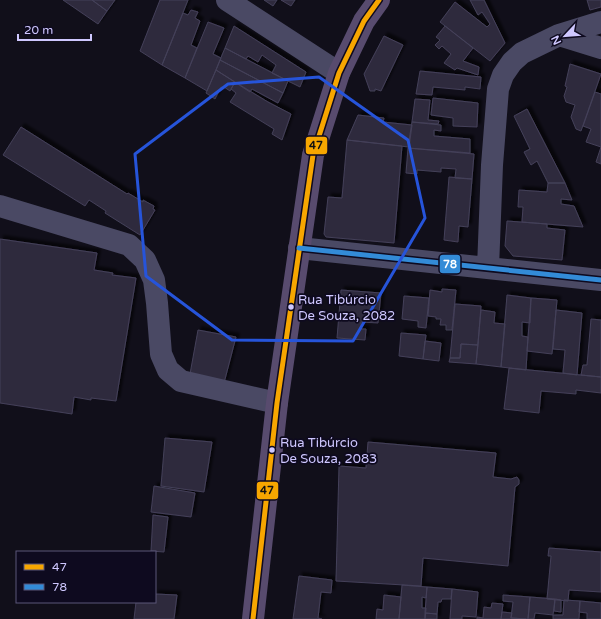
<svg xmlns="http://www.w3.org/2000/svg" width="601" height="619" font-family="'Varela Round',sans-serif">
<style>
.building{fill:#2f2b3e;stroke:#444059;filter:url(#shadow)}
.lines{fill:none;stroke-linecap:round;stroke-linejoin:round}
.minor{stroke:#4a4964;stroke-width:22}
.major{stroke:#584b6e;stroke-width:22}
.bus-1-casing{stroke:#0e0a1f;stroke-width:8}
.bus-2-casing{stroke:#0e0a1f;stroke-width:8}
.bus-1{stroke:#f7a600;stroke-width:5}
.bus-2{stroke:#338bd7;stroke-width:5}
.marked{fill:none;stroke:#2654da;stroke-width:3;stroke-linejoin:round}
.bus-dot{fill:#cfc8ff;stroke:#0e0a1f;stroke-width:1.5}
.labels{text-anchor:middle;dominant-baseline:central;stroke-width:3.5;stroke-linejoin:round;paint-order:stroke}
.bus-label{font-size:13px;fill:#cfc8ff;stroke:#0e0a1f;text-anchor:start}
.line-badge{stroke:#0e0a1f;stroke-width:1.5}
.badge-label{font-size:11px;text-anchor:middle;font-weight:bold;fill:#fff}
.pale-badge-label{font-size:11px;text-anchor:middle;font-weight:bold;fill:#111}
</style>
<defs>
<filter id="shadow"><feDropShadow dx="3.5" dy="-3.5" stdDeviation="1" flood-color="#0009"/></filter>
</defs>
<rect width="100%" height="100%" fill="#110f1a"/>
<!-- building -->
<path class="building" d="M63,0H92L107,11L98,24Z
M92,0H115L107,11Z
M160,0H188L162,65L140,51Z
M264,0H277L273,6Z
M281,0H295L291,6Z
M470,0H484L505,43L490,61L440,22L455,2L487,27L490,24L482,12L478,15Z
M587,0H601V7L590,10Z
M191,10L198,12L195,18L200,21L191,45L197,48L185,78L162,65L183,13L188,15Z
M208,22L224,28L213,54L221,58L207,91L185,78Z
M234,26L306,72L300,87L272,73L276,65L262,55L258,62L248,56L246,59L225,48Z
M445,26L473,48L463,61L479,67L478,75L457,68L455,70L444,63L451,54L442,46L439,49L435,45L440,40L436,37Z
M384,36L403,45L381,91L375,89V91H370L364,74Z
M225,48L288,81L283,93L220,60Z
M220,60L283,93L278,103L252,89L250,92L216,70Z
M570,64L601,74L581,131L576,129L571,117L575,105L566,102L564,96L567,87L565,86Z
M216,70L235,82L230,91L224,87L223,88L221,87L215,99L206,93Z
M420,71L481,77L480,89L465,87V90L433,87L432,95L416,94Z
M235,82L268,102L291,114L282,140L272,134L274,129L230,102L236,93L231,89Z
M595,92L601,94V164L596,162L601,147L586,142L591,129L583,126Z
M433,98L478,103L477,127L453,126V118L431,115Z
M415,99L430,100L428,120L439,121L438,124L412,122Z
M527,109L565,183H548L537,161L531,165L524,152L530,149L514,116Z
M358,115L384,118L383,122L412,125L409,147L347,140Z
M412,122L441,125V131L434,130V136L470,139V153L408,148Z
M21,127L127,194L128,193L143,202V200L154,206L153,209L155,210L140,235L105,213L106,211L89,200L85,206L3,155Z
M347,140L402,146L394,243L326,237L324,234L328,197L342,198Z
M408,148L474,154L472,179L455,178L456,169L441,168V172L417,170V174L406,173Z
M449,177L472,179L468,227L459,226L458,242L444,240Z
M548,183H565L572,200L561,199V204L574,206L583,227L522,222L523,207H518L519,190L547,192Z
M507,221L547,224V228L565,230L562,260L513,256L505,246Z
M0,239L97,253L94,270L113,273L112,275L136,278L116,401L91,398V400L74,397L72,414L0,403Z
M442,289L456,290L452,330H446V325H440L441,319H436V317L428,316L430,290L442,292Z
M341,290L381,293L378,323L361,322V329H366L365,340L337,338Z
M507,295L531,298L530,323L522,322V336L528,337L526,370L501,367Z
M404,296L429,298L426,328L418,327V321L402,319Z
M531,298L557,300L552,354L527,351Z
M455,304L481,306L478,345L461,344L460,358H450Z
M481,310L495,312L494,323L505,324L501,367L476,364Z
M556,310L582,313L577,375L563,373L565,350L553,349Z
M591,319L601,320V377L581,375L583,365H587Z
M198,330L236,337L224,383L190,374Z
M401,333L426,335L423,359L399,356Z
M425,341L441,343L439,361L423,359Z
M461,344L478,345L476,364L449,362L450,358H460Z
M509,368L601,377V393L576,390V394L541,391L539,413L504,409Z
M165,438L212,442L204,492L161,486Z
M368,442L496,453L493,477L511,479L517,477L519,480V484L515,487L508,566L423,558L421,586L336,581L339,466L366,468Z
M154,486L195,493L191,517L151,512Z
M153,515L168,517L164,552L151,551Z
M549,548L601,552V592L569,590L568,601L547,599L551,556H548Z
M299,576L332,580L331,593L321,592L318,618L322,619H293Z
M402,585L427,587L426,598L422,597V608H426L425,619H399Z
M427,587L452,589L451,599H442L441,602H438L437,614L425,613Z
M452,589L478,592L476,617L462,616V619H450Z
M155,594L177,595L174,619H134L136,602H155Z
M384,595L401,597L399,619H376L377,609L383,610Z
M503,595L530,597L528,619L511,618L513,602L503,601Z
M530,597L555,599L553,615L535,613L534,619H528Z
M555,599L561,600V612L554,611Z
M564,600L580,601L579,619H553V615H563Z
M580,601L601,603V619H587V613L579,612Z
M492,603L503,604L501,619H477V617L483,618L484,607L491,608Z
M502,612L512,613L511,618L526,619H501Z
M425,613L437,614V619H425Z"/>
<g class="lines">
<!-- minor -->
<path class="minor" d="M227,0L339,73
M559,35L601,48
M0,206L129,245L145,260L154,280L157,303L161,354L168,370L181,381L277,403
M299,248L601,280
M488,268L492,165L498,89L503,75L512,62L522,53L559,35L601,22"/>
<!-- major -->
<path class="major" d="M253,619L277,403L313,155L339,73L364,21L379,0"/>
<!-- bus-1 casing -->
<g class="bus-1-casing">
<path id="bus-1" d="M253,619L277,403L313,155L339,73L364,21L379,0"/>
</g>
<!-- bus-2 casing -->
<g class="bus-2-casing">
<path id="bus-2" d="M299,248L601,280"/>
</g>
<!-- bus-1 -->
<use href="#bus-1" class="bus-1"/>
<!-- bus-2 -->
<use href="#bus-2" class="bus-2"/>
</g>
<!-- marked area -->
<path class="marked" d="M319,77L408,140L425,218L353,341L232,340L146,276L135,154L228,84Z"/>
<!-- markers -->
<g class="bus-dot">
<circle cx="291" cy="307" r="3.5"/>
<circle cx="272" cy="450" r="3.5"/>
</g>
<g class="labels">
<!-- bus labels -->
<g class="bus-label">
<text x="298" y="300">Rua Tibúrcio<tspan x="298" dy="16">De Souza, 2082</tspan></text>
<text x="280" y="443">Rua Tibúrcio<tspan x="280" dy="16">De Souza, 2083</tspan></text>
</g>
</g>
<g class="line-badge">
<rect x="305" y="136" width="23" height="19" rx="4" fill="#f7a600"/>
<rect x="439" y="254" width="22" height="20" rx="4" fill="#338bd7"/>
<rect x="256" y="481" width="23" height="19" rx="4" fill="#f7a600"/>
</g>
<g class="badge-label">
<text x="450" y="268">78</text>
</g>
<g class="pale-badge-label">
<text x="316" y="149">47</text>
<text x="267" y="494">47</text>
</g>
<!-- legend -->
<rect x="16" y="551" width="140" height="52" fill="#0e0a1f" stroke="#5b5679"/>
<rect x="24" y="564" width="20" height="6" fill="#f7a600" stroke="#5b5679"/>
<text x="52" y="571" font-size="12" fill="#cfc8ff">47</text>
<rect x="24" y="584" width="20" height="6" fill="#338bd7" stroke="#5b5679"/>
<text x="52" y="591" font-size="12" fill="#cfc8ff">78</text>
<!-- north arrow -->
<g transform="translate(565 36) rotate(244)" stroke="#0e0a1f" stroke-width="3" paint-order="stroke">
<path d="M0-3L7 15L0 10L-7 15Z" fill="#cfc8ff"/>
<text y="-6" font-size="11" font-weight="bold" text-anchor="middle" fill="#cfc8ff">N</text>
</g>
<!-- scale -->
<path d="M18 34v6h73v-6" fill="none" stroke="#cfc8ff" stroke-width="2"/>
<text x="24" y="34" font-size="12" fill="#cfc8ff" stroke="#0e0a1f" stroke-width="3" paint-order="stroke">20 m</text>
</svg>
